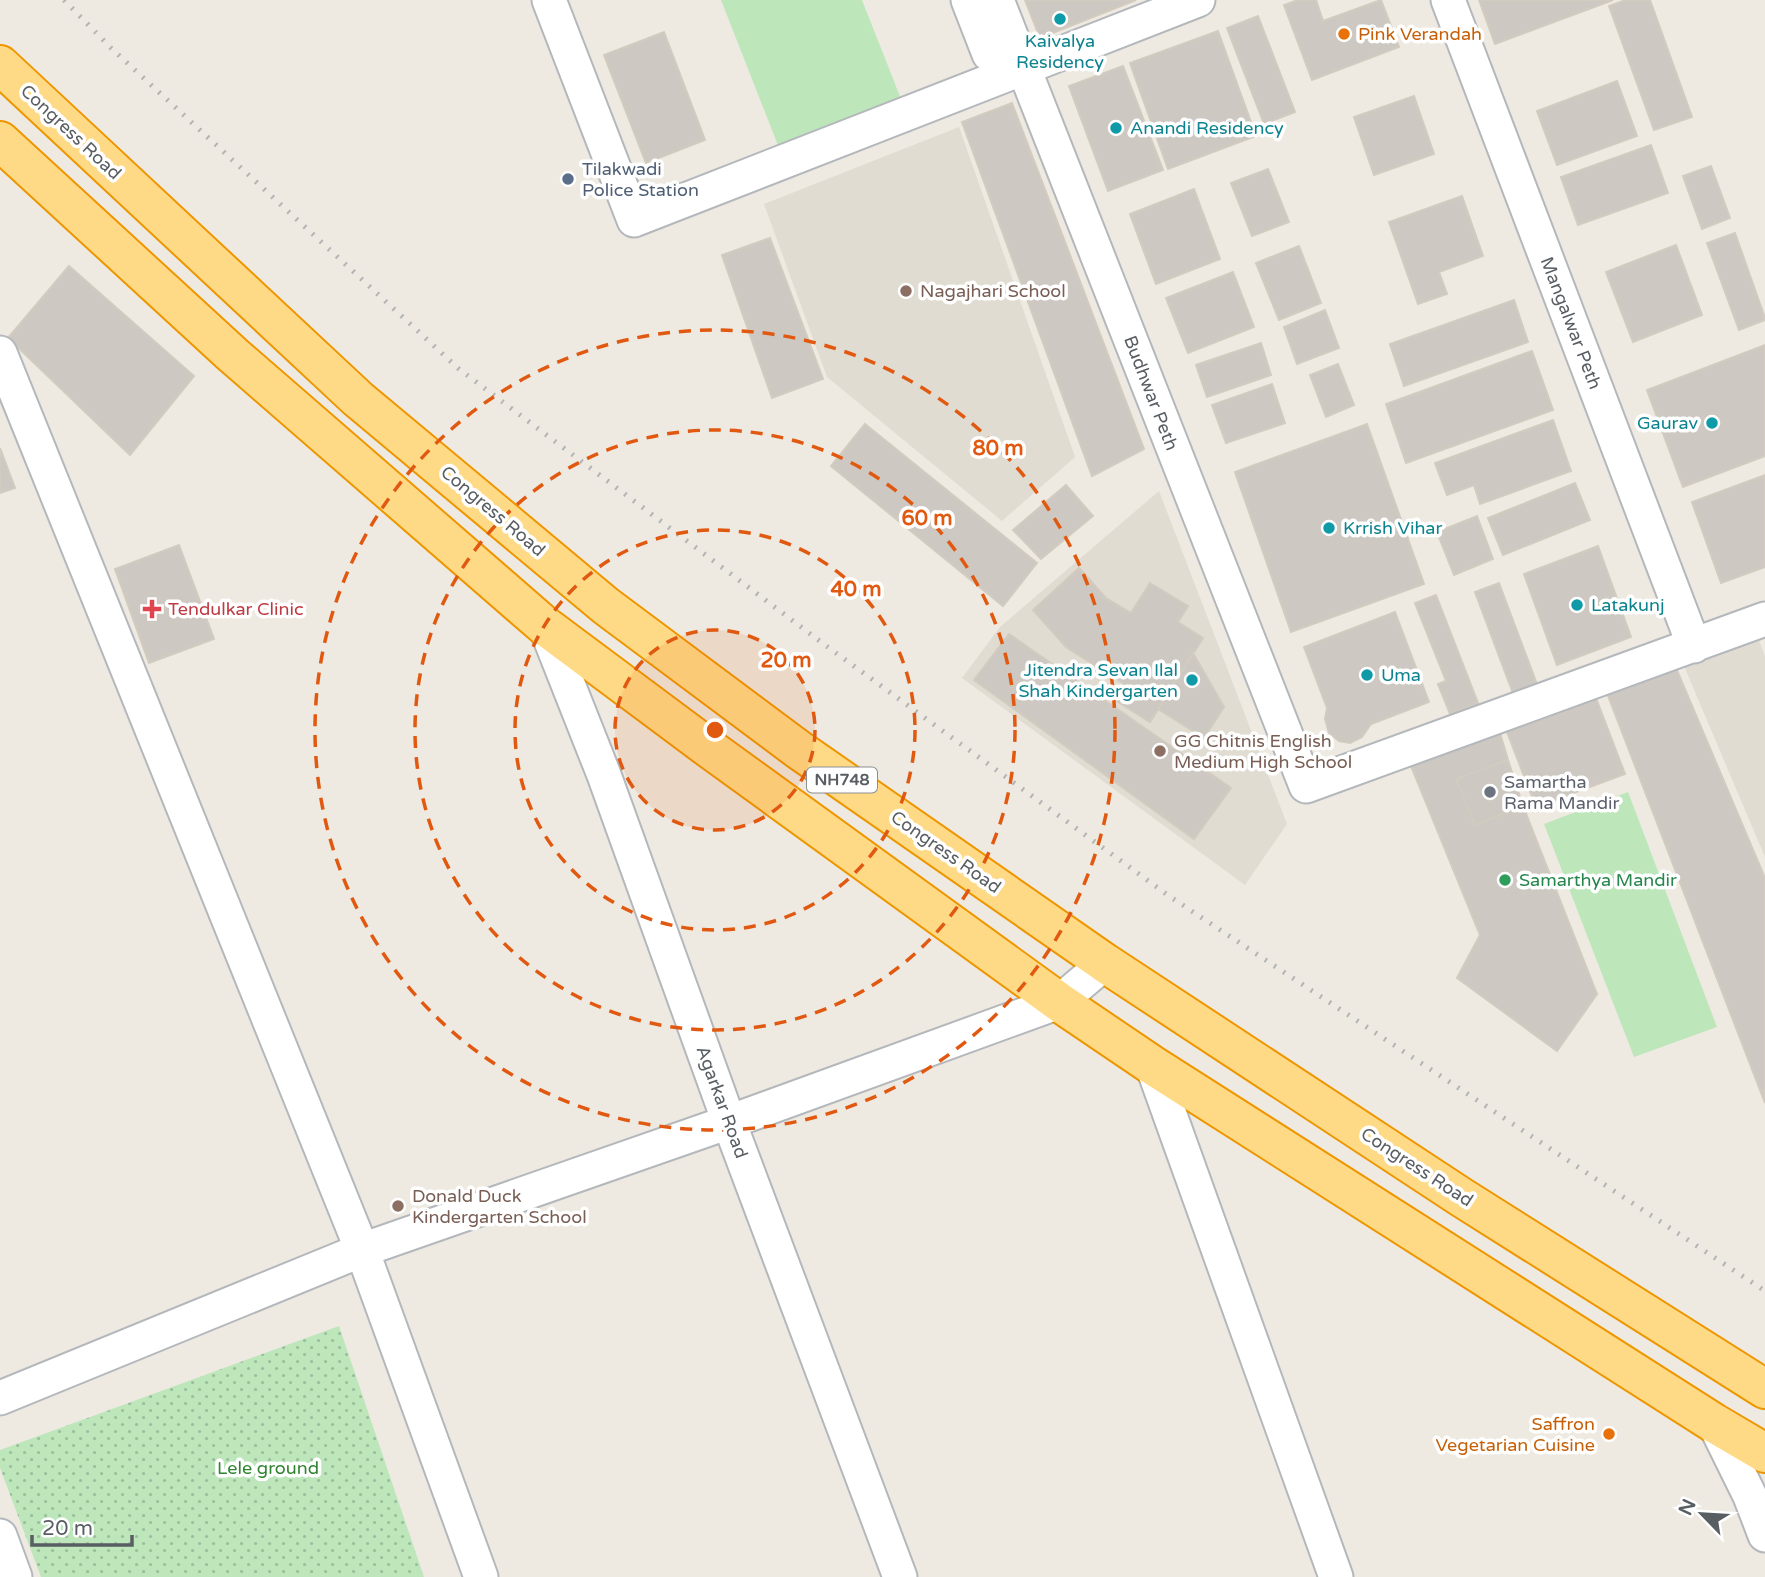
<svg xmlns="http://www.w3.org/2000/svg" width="1765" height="1577" font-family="'Varela Round',sans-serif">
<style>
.education{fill:#e0dcd1}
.park{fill:url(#park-dots)}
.pitch{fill:#bde7bb}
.building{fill:#cdc8c2;stroke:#d2cbbf;stroke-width:2}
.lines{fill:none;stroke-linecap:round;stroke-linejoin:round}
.street-casing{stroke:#b4b8bc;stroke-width:37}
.highway-casing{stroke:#ee9600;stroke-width:42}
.street{stroke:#fff;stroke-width:33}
.highway{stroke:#ffda86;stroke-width:38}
.rail{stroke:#b3b4b4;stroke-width:5;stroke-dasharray:2 9;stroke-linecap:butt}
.ring{fill:none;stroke:#e15910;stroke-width:3.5;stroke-dasharray:12 9}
.culture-dot{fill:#0f9aa8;stroke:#fff;stroke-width:2.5}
.food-dot{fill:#e8710a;stroke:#fff;stroke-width:2.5}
.service-dot{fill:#5c6f8a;stroke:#fff;stroke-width:2.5}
.education-dot{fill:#8d6e63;stroke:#fff;stroke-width:2.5}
.health-dot{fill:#e0444e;stroke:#fff;stroke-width:2.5}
.worship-dot{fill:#6b7280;stroke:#fff;stroke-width:2.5}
.leisure-dot{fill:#2e9e5b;stroke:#fff;stroke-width:2.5}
.labels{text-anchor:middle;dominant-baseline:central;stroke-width:7;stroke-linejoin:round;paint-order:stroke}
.shield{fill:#fff;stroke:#8b8e92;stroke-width:2}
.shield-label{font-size:16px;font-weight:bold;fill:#595e63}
.food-label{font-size:18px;fill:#c56008;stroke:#fff;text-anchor:start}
.culture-label{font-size:18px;fill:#0d838f;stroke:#fff;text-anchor:start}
.street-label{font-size:18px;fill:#595e63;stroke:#fff}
.service-label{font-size:18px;fill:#4e5e75;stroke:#fff;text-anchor:start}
.education-label{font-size:18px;fill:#785e54;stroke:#fff;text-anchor:start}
.health-label{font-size:18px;fill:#be3a42;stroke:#fff;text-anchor:start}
.worship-label{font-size:18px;fill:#5b616d;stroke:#fff;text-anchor:start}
.leisure-label{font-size:18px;fill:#27864d;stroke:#fff;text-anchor:start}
.park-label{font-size:18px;fill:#2f852e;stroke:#fff}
.centre{fill:#e15910;stroke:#fff;stroke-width:3.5}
.ring-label{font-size:21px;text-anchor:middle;font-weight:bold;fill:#e15910;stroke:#fff;stroke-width:7;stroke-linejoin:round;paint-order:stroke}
</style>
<defs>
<pattern id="park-dots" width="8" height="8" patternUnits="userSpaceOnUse" patternTransform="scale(1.75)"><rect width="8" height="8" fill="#bde7bb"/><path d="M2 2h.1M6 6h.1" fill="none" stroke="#9dbe9c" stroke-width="1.8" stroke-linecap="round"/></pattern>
</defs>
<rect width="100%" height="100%" fill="#eeeae1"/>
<!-- education -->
<path class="education" d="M959,127L1075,457L1002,521L827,377L764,204Z
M1159,491L1287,824L1245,885L962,678L1000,627Z
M1758,638L1765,656V857L1684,666Z"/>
<!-- park -->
<path class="park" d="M339,1326L424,1577H41L0,1468V1450Z"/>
<!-- pitch -->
<path class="pitch" d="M721,0H862L901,99L779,148Z
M1628,792L1717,1027L1634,1057L1544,824Z"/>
<!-- building -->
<path class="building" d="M1025,0H1136L1040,38Z
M1298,0H1316L1323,21L1381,0L1399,47L1312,80L1284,5Z
M1479,0H1613L1495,44Z
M1626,0H1650L1692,117L1654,130L1609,6Z
M1258,16L1295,112L1264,124L1227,28Z
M1218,31L1256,136L1168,169L1130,63Z
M664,32L705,140L646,163L604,55Z
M1123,66L1163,170L1108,191L1069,86Z
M1617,81L1637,136L1557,165L1537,111Z
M1414,96L1434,154L1374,175L1354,117Z
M1012,103L1144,449L1092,476L962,122Z
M1651,145L1668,193L1578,225L1561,177Z
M1711,166L1730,218L1702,229L1683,176Z
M1268,169L1289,222L1252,236L1231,183Z
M1194,189L1220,259L1156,284L1130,214Z
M1462,196L1483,256L1439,272L1447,294L1418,304L1389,222Z
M1735,233L1765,318V320L1739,330L1707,243Z
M770,238L823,379L772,398L722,255Z
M1676,245L1702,315L1633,342L1606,272Z
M1299,246L1321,303L1279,320L1256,263Z
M69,266L194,376L130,455L8,338Z
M1233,272L1254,327L1188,353L1166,298Z
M1514,300L1528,342L1404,386L1390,344Z
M1325,310L1339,348L1297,364L1284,327Z
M1261,343L1271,375L1207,397L1196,365Z
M1765,345V456L1683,487L1647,390Z
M1532,351L1553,410L1406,463L1386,404Z
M1338,364L1354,405L1326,417L1310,375Z
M1272,384L1285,423L1226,443L1212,405Z
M1553,420L1571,471L1480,504L1474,485L1447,495L1435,463Z
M865,424L1037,563L1003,606L831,466Z
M1367,424L1424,584L1291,632L1235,472Z
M0,448L15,488L0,493Z
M1765,475V567L1721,583L1692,502Z
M1575,483L1590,520L1503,555L1488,518Z
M1066,485L1093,516L1041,559L1013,530Z
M1477,516L1493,559L1454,575L1437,532Z
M179,545L214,639L149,663L115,569Z
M1598,546L1631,637L1557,665L1524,574Z
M1079,568L1106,598L1131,613L1150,583L1188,606L1178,622L1203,638L1150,722L1115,700L1124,684L1066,647L1033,610Z
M1499,583L1538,687L1514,696L1475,592Z
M1436,595L1478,703L1450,714L1438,684L1446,681L1415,603Z
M1395,612L1429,702L1371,724L1362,737L1350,743L1339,741L1329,733L1325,719L1327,708L1304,647Z
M1009,634L1231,788L1194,839L974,680Z
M1193,653L1224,707L1204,738L1158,709Z
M1676,668L1765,878V1103L1607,693Z
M1596,698L1625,774L1536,807L1507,732Z
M1500,733L1508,760L1456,779L1475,825L1523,806L1597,994L1557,1051L1457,978L1480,935L1411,766Z
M1508,760L1523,806L1475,825L1456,779Z"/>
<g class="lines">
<!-- street casing -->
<g class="street-casing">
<path id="street" d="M549,0L634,220L1198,0
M968,0L989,54
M997,0L1306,786L1765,619
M1448,0L1694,646
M0,353L362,1250L481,1577
M545,626L604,775L729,1122L900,1577
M1152,1065L1336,1577
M0,1398L362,1250L729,1122L1059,1002L1105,963
M1714,1423L1750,1496L1765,1535
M0,1536L15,1577"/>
</g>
<!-- highway casing -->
<g class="highway-casing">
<path id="highway" d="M0,65L358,399L606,606L799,750L1105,963L1461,1197L1765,1389
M0,141L233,355L545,626L710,749L1059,1002L1152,1065L1714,1423L1765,1453"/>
</g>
<!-- street -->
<use href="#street" class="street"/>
<!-- highway -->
<use href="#highway" class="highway"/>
<!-- rail -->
<path class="rail" d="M64,0L111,48L459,369L825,645L1169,896L1765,1291"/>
</g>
<!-- distance rings -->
<circle cx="715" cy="730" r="100" fill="#e15910" fill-opacity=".12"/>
<g class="ring">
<circle cx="715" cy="730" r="100"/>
<circle cx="715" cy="730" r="200"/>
<circle cx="715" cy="730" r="300"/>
<circle cx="715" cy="730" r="400"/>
</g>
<!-- markers -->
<g class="culture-dot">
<circle cx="1060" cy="19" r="7"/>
<circle cx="1116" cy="128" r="7"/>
<circle cx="1712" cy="423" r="7"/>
<circle cx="1329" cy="528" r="7"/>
<circle cx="1577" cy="605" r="7"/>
<circle cx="1367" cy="675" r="7"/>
<circle cx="1192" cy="680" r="7"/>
</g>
<g class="food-dot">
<circle cx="1344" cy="34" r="7"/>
<circle cx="1609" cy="1434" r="7"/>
</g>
<circle class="service-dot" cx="568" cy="179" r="7"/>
<g class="education-dot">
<circle cx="906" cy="291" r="7"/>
<circle cx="1160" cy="751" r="7"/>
<circle cx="398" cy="1206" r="7"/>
</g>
<path class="health-dot" d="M148.5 598.5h7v7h7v7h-7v7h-7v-7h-7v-7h7z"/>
<circle class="worship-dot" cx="1490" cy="792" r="7"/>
<circle class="leisure-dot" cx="1505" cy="880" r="7"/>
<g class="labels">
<!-- shield labels -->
<rect class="shield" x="807" y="767.5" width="70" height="25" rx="5"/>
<g class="shield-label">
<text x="842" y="780">NH748</text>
</g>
<!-- food labels -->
<g class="food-label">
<text x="1358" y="34">Pink Verandah</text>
<text x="1595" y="1424" text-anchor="end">Saffron<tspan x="1595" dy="21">Vegetarian Cuisine</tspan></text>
</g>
<!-- culture labels -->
<g class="culture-label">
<text x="1060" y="41" text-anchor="middle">Kaivalya<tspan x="1060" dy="21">Residency</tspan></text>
<text x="1130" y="128">Anandi Residency</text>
<text x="1698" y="423" text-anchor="end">Gaurav</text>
<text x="1343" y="528">Krrish Vihar</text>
<text x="1591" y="605">Latakunj</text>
<text x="1178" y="670" text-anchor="end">Jitendra Sevan Ilal<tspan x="1178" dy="21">Shah Kindergarten</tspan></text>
<text x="1381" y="675">Uma</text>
</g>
<!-- street labels -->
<g class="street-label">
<text transform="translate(71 132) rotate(43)">Congress Road</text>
<text transform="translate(1571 323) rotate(69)">Mangalwar Peth</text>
<text transform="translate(1151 393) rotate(69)">Budhwar Peth</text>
<text transform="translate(493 511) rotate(40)">Congress Road</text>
<text transform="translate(946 852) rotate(35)">Congress Road</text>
<text transform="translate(722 1102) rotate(70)">Agarkar Road</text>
<text transform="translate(1417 1167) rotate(33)">Congress Road</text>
</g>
<!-- service labels -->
<g class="service-label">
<text x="582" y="169">Tilakwadi<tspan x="582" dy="21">Police Station</tspan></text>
</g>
<!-- education labels -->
<g class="education-label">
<text x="920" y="291">Nagajhari School</text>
<text x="1174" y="741">GG Chitnis English<tspan x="1174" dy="21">Medium High School</tspan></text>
<text x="412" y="1196">Donald Duck<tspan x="412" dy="21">Kindergarten School</tspan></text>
</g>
<!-- health labels -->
<g class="health-label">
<text x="168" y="609">Tendulkar Clinic</text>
</g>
<!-- worship labels -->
<g class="worship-label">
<text x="1504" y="782">Samartha<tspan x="1504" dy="21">Rama Mandir</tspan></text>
</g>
<!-- leisure labels -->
<g class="leisure-label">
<text x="1519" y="880">Samarthya Mandir</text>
</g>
<!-- park labels -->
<g class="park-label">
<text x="268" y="1468">Lele ground</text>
</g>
</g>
<circle cx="715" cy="730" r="10" class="centre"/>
<g class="ring-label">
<text x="998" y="455">80 m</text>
<text x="927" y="525">60 m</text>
<text x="856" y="596">40 m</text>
<text x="786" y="667">20 m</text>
</g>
<!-- north arrow -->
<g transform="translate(1702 1514) rotate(295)" stroke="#ffffff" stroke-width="5" paint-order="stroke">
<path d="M0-5L12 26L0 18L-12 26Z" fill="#595e63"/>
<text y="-10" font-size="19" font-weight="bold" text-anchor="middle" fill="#595e63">N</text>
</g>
<!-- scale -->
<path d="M32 1535v10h100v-10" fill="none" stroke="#595e63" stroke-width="3.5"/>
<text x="42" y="1535" font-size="21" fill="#595e63" stroke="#ffffff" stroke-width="5" paint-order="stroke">20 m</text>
</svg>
